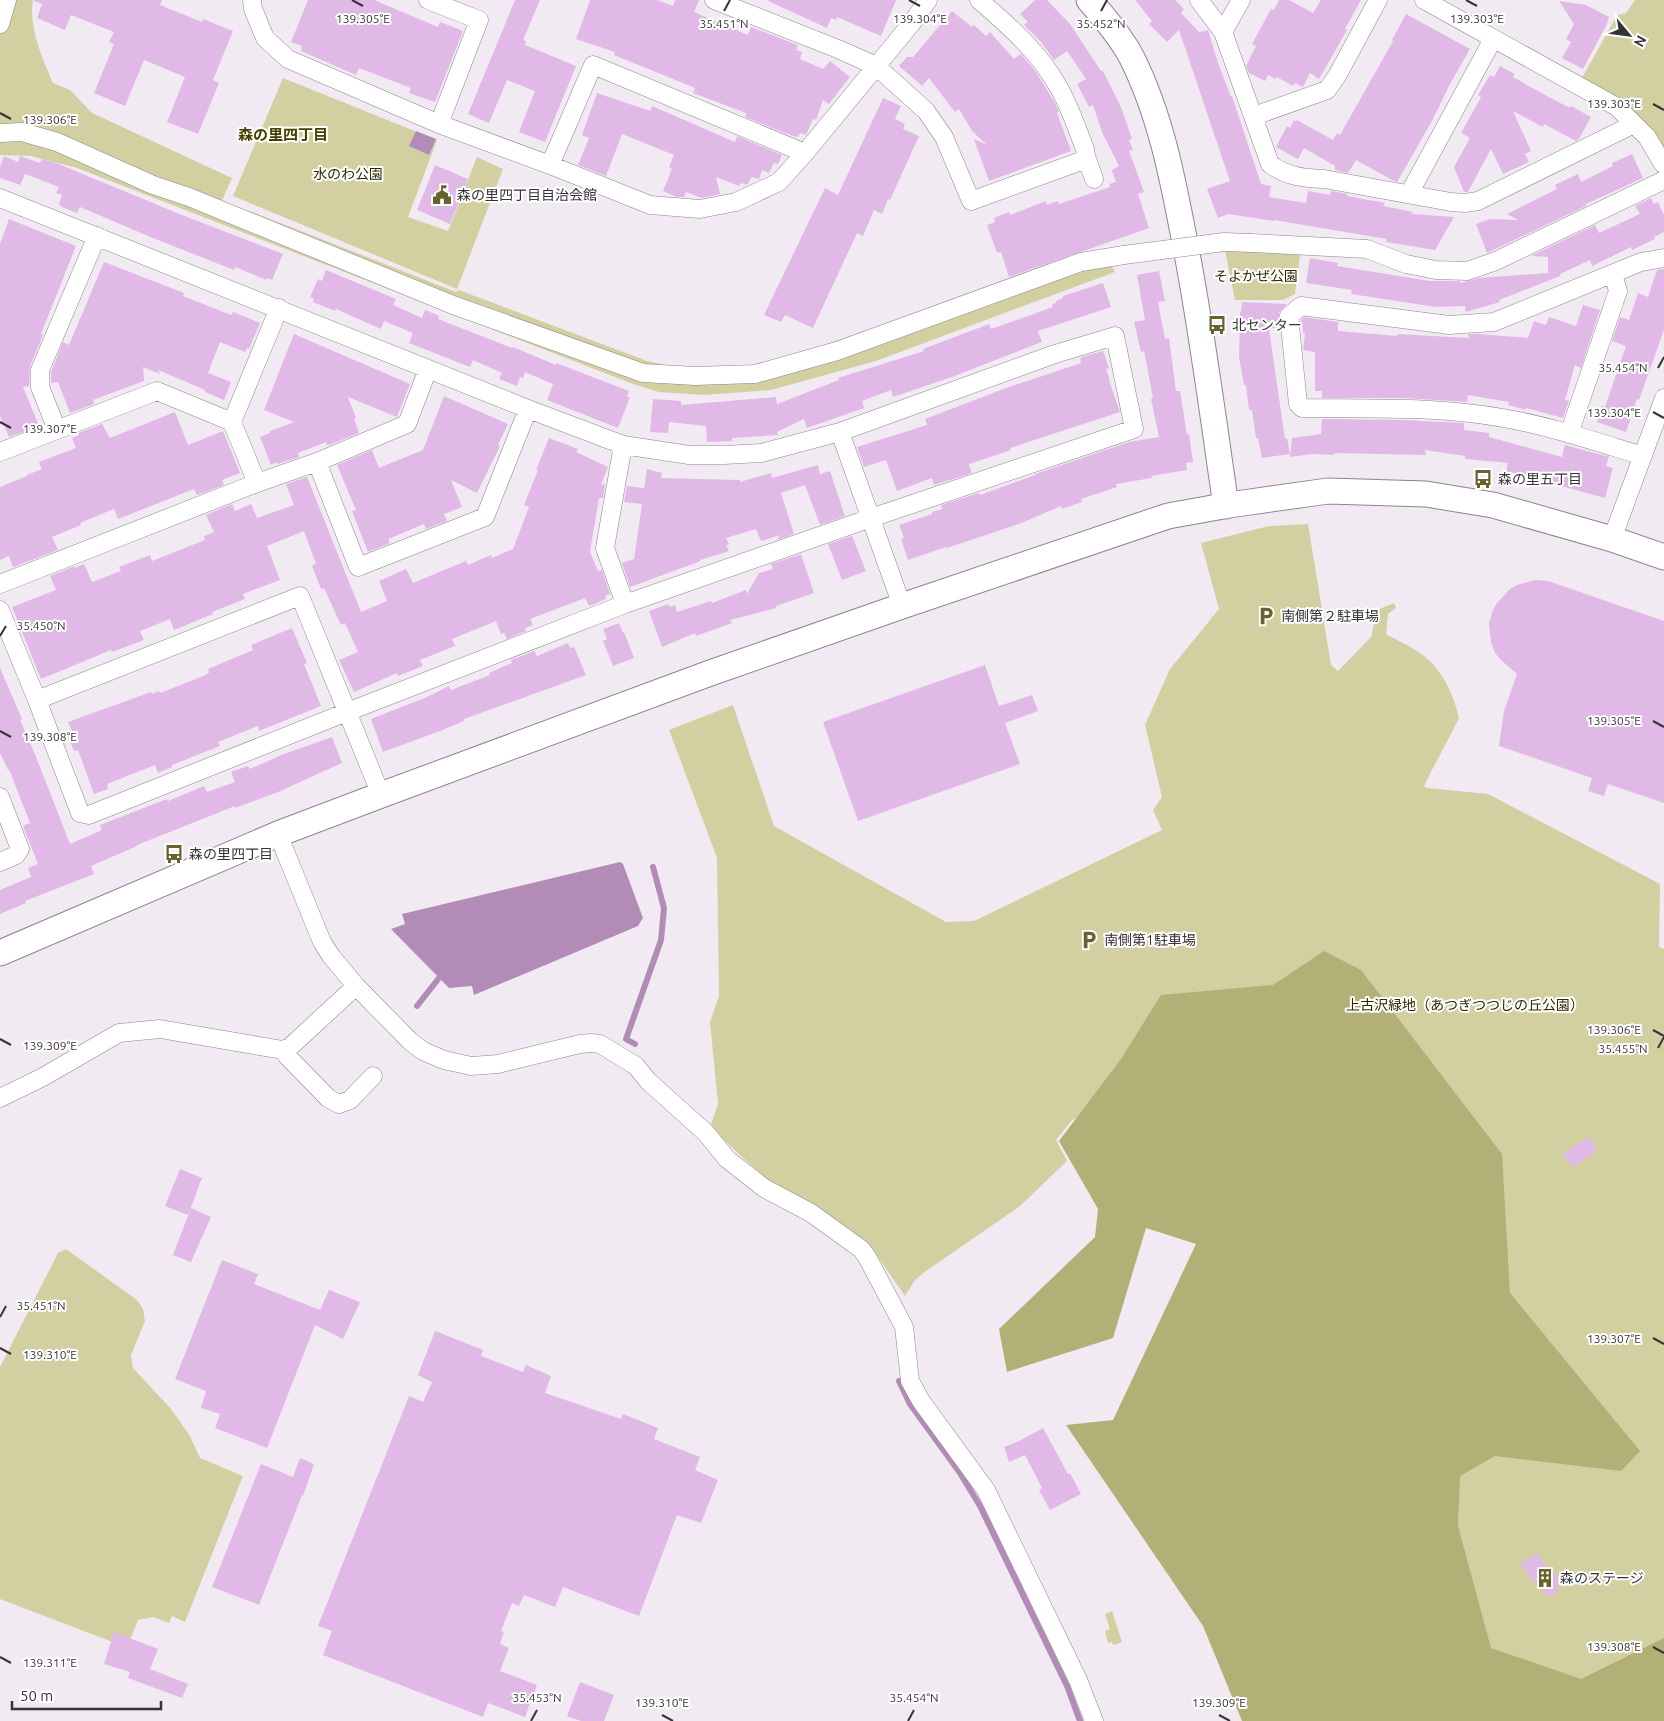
<svg xmlns="http://www.w3.org/2000/svg" width="1664" height="1721" font-family="Ubuntu,'Noto Sans JP',sans-serif">
<style>
.green{fill:#d2d0a1}
.forest{fill:#b3b077}
.water{fill:#b28cb7}
.lines{fill:none;stroke-linecap:round;stroke-linejoin:round}
.stream{stroke:#b28cb7;stroke-width:6}
.building{fill:#e1b9e6}
.street-casing{stroke:#8d858d;stroke-width:19}
.secondary-casing{stroke:#8d858d;stroke-width:27}
.street{stroke:#fff;stroke-width:18}
.secondary{stroke:#fff;stroke-width:25}
.street-bridge-casing{stroke:#8d858d;stroke-width:19;stroke-linecap:butt}
.street-bridge{stroke:#fff;stroke-width:18}
.ticks{fill:none;stroke:#363337;stroke-width:2}
.labels{text-anchor:middle;dominant-baseline:central;stroke-width:4;stroke-linejoin:round;paint-order:stroke}
.park-label{font-size:14px;fill:#2e2a00;stroke:#fff}
.poi-label{font-size:14px;fill:#363337;stroke:#fff;text-anchor:start}
.neighbourhood-label{font-size:15px;font-weight:bold;fill:#464100;stroke:#fff}
.ticks-label{font-size:12px;text-anchor:middle;fill:#363337;stroke:#fff;stroke-width:4;stroke-linejoin:round;paint-order:stroke}
</style>
<rect width="100%" height="100%" fill="#f2eaf3"/>
<!-- green -->
<path class="green" d="M0,0H33C28,25 43,61 53,83L70,90L92,113L232,178L223,198L222,204L255,213L456,292L459,290L647,361L693,371L749,369L771,363L991,288L1080,267L1111,265L1115,272L876,361L771,390L704,395L659,392L633,384L77,168L31,156L0,155Z
M1635,0H1664V153L1582,78L1617,15L1626,13Z
M283,78L437,140L408,217L448,231L477,157L503,169L457,289L233,196Z
M1225,250L1270,251L1300,255L1295,294L1283,300H1235Z
M1308,524L1331,665L1338,671L1371,637L1377,610L1394,603L1396,608L1388,614L1386,634C1402,643 1426,653 1437,669C1448,683 1455,701 1459,718C1448,741 1435,763 1424,786L1427,788L1488,794L1660,884L1659,947L1664,949V1721H1452L1137,1091L1072,1120L1056,1140L1067,1161L1020,1206L926,1271L915,1280L905,1296L876,1254L813,1208L769,1182L710,1127L718,1104L710,1022L719,996L717,858L669,730L733,705L774,826L946,922L974,921L1162,830L1153,810L1162,797L1145,725L1170,669L1219,609L1201,543L1269,526Z
M66,1249L137,1300L143,1309L145,1321L131,1355L133,1368L171,1409L190,1436L200,1458L243,1476L185,1622L172,1616L169,1623L153,1617L138,1620L130,1640L110,1641L0,1599V1367L58,1253Z
M1112,1611L1122,1642L1113,1645L1112,1642L1108,1643L1105,1631L1110,1629L1105,1614Z"/>
<!-- forest -->
<path class="forest" d="M1324,951L1361,970L1502,1154L1510,1293L1640,1451L1621,1471L1495,1456L1460,1476L1458,1526L1491,1648L1581,1679L1664,1638V1721H1242L1203,1626L1066,1425L1113,1420L1196,1244L1146,1228L1113,1338L1007,1372L999,1329L1095,1237L1098,1209L1059,1141L1121,1059L1161,995L1273,985Z"/>
<!-- water -->
<path class="water" d="M416,131L436,139L429,155L409,146Z
M620,862L623,864L643,918L638,926L474,995L472,986L449,988L391,929L405,924L402,914Z"/>
<g class="lines">
<!-- stream -->
<path class="stream" d="M417,1006L439,978
M635,1044L626,1039L661,940L664,908L653,867
M899,1381L910,1404L960,1473L980,1506L1067,1686L1080,1721"/>
</g>
<!-- building -->
<path class="building" d="M35,0H162L160,5L202,22L203,19L233,31L213,80L219,83L198,134L167,122L185,77L144,60L125,106L94,93L114,44L109,42L114,32L71,15L65,30L37,18L42,4L34,1Z
M308,0H374L438,27L440,22L463,31L435,102L409,93L411,88L359,68L356,75L301,51L302,46L291,42Z
M515,0H540L523,40L526,41L525,45L576,66L545,142L519,132L535,91L507,80L489,123L468,114Z
M590,0H657L673,6L675,0H699L694,12L748,35L751,27L798,45L796,50L802,52L800,59L823,69L830,61L850,77L829,104L823,100L816,120L813,119L806,135L800,133L798,137L790,135L745,117L746,113L693,93L695,88L614,55L615,52L576,39Z
M766,0H896L881,36L837,17L836,20L831,18L827,28Z
M1035,0H1047L1070,24L1101,71H1103L1121,107L1132,139L1129,140L1133,150L1129,151L1144,192L1138,194L1149,228L1009,277L1001,252L997,253L987,225L995,222L994,218L1009,212L1010,215L1046,201L1047,205L1057,201L1059,204L1110,187L1109,184L1116,182L1112,170L1119,166L1102,132L1093,105L1089,107L1077,84L1086,79L1067,51L1054,60L1041,42L1024,25L1028,22L1020,14Z
M1135,0H1175L1184,9L1181,13L1199,32L1208,30L1218,63L1231,97L1232,96L1261,184L1271,186L1269,197L1306,203L1308,191L1330,195L1331,191L1347,194V196L1385,203L1383,206L1413,212L1412,214L1454,217L1435,250L1386,242L1387,239L1274,220V221L1228,214L1218,218L1207,189L1230,181L1179,30L1167,42L1149,24L1152,21Z
M1279,0H1289L1313,13L1321,0H1361L1345,29L1347,30L1319,79L1310,73L1303,87L1295,83L1293,86L1277,77L1276,79L1268,75L1265,81L1249,73L1246,66L1256,46L1252,44L1271,9L1274,10Z
M1559,1L1586,5L1609,17L1607,24L1583,69L1562,58L1571,42L1566,39L1574,24Z
M952,11L972,27L974,25L986,36L990,32L1014,59L1021,54L1025,59L1036,72L1054,101L1059,112L1057,113L1071,151L989,181L974,139L987,145L972,131L959,109L955,112L929,78L922,86L899,66L907,57H913Z
M1406,14L1470,49L1450,84L1432,121L1397,182L1392,180L1356,160L1348,173L1335,170V166L1304,148L1298,159L1276,147L1287,126L1290,128L1294,120L1296,122L1297,120L1333,140L1337,133L1340,135L1393,41L1392,40Z
M1500,66L1515,74L1513,77L1543,94L1570,108L1571,106L1591,117L1579,139L1576,141L1544,124L1543,127L1513,111L1531,151L1525,154L1529,162L1503,174L1491,149L1468,192H1464L1454,167L1470,138L1461,133L1481,97L1478,95L1490,75L1494,77Z
M597,93L650,111L652,106L735,142L737,136L782,155L778,164L774,163L769,173L762,170L759,179L752,177L747,185L741,183L739,186L716,177L720,194L702,198L686,192L684,197H677L663,191L672,169L669,167L674,155L622,134L606,176L578,165L589,138L582,135Z
M883,98L901,106L895,119L905,124L903,129L919,136L890,200L888,199L882,214L874,210L863,236L857,233L813,328L785,315L781,322L764,315L825,188L838,195Z
M1632,154L1643,178L1586,204V206L1487,253L1476,224L1490,219L1518,220L1507,214L1557,189L1555,185L1578,174L1581,182L1613,166L1612,163Z
M4,156L18,162L20,156L40,163L42,159L56,163L182,215L283,254L272,280L267,278V280L235,267L234,270L148,236L80,207L77,213L62,207L59,204L62,195L56,193L59,187L25,174L20,185L0,178V167Z
M435,165L468,179L450,224L417,210Z
M1651,198L1654,204L1658,202L1664,215V232L1654,237L1655,239L1632,250L1631,247L1592,266L1590,260L1560,274V276L1499,300L1500,302L1466,312L1465,306L1436,307L1351,294L1352,290L1306,283L1310,258L1338,263L1337,266L1430,281H1460V283L1479,278L1548,273V257L1531,256L1595,225L1599,233L1640,214L1635,206Z
M9,219L76,246L41,334L43,335L30,366L29,386L23,387L39,426L9,437L0,416V244Z
M104,262L184,293L183,296L231,315L233,312L260,323L249,349L247,348L245,352L220,342L208,373L231,382L224,400L205,392V390L158,370L160,374L143,367L144,381L93,400L94,404L70,413L58,382L51,383V372L63,342L69,345Z
M1664,269V330L1639,400L1637,399L1626,432L1597,422L1602,406L1605,407L1626,346L1612,341L1620,317L1629,320L1638,293L1648,297L1657,270Z
M326,270L396,299L393,305L422,318L425,310L439,316L438,319L512,348L513,347L556,365V363L629,391L627,397H630L618,428L547,400L553,384L525,372L523,378L520,377L517,386L499,379L502,373L473,360L470,367L409,343L413,333L384,321L381,329L336,309L335,311L313,302L314,299L310,297L318,279L322,281Z
M1159,271L1165,301L1158,302L1165,339L1169,338L1176,391H1180L1187,435L1189,434L1193,462L1186,463L1187,470L1151,476L1152,478L1116,484L1117,487L1081,499L1082,502L1062,509L1061,506L1019,524L947,548L946,547L908,560L901,539L904,538L899,525L932,514V512L942,509L941,505L979,493L980,495L1035,475V474L1129,442L1159,437L1151,399L1153,398L1144,351L1141,352L1134,322L1145,320L1137,275Z
M1103,283L1111,307L1038,331L1042,342L952,377L893,397L891,390L862,401L864,408L807,428L804,419L777,432L778,435L732,438V441L707,442L706,426L669,422L668,433L650,432L653,399L681,401V405L776,397L777,404L839,380L838,378L924,351L923,349L989,324L991,329L1053,307L1052,304L1056,303V301L1063,298V296Z
M1242,302L1287,304L1279,312V327L1269,329L1285,439L1287,438L1290,454L1262,458L1258,438H1256L1252,410H1249L1246,385H1244L1239,357L1240,312H1241Z
M1583,305L1600,310L1581,368L1575,365L1565,400L1569,401L1563,418L1526,408V410L1508,405L1509,402L1468,395L1467,402L1403,398H1322V391H1315V352L1303,350L1305,333H1303V327H1301L1300,321L1304,317L1338,322V331L1397,336V334L1469,338L1468,334H1478L1528,338L1534,321L1546,325L1549,317L1576,326Z
M294,334L410,384L397,417L348,397L356,418L354,419L359,433L329,445H327L326,442L298,453L299,457L278,464L277,462L271,465L260,437L270,433V431L294,422L264,410Z
M1103,351L1109,368L1106,369L1110,380H1109L1120,412L1010,448L1011,450L969,464L972,473L934,485L932,478L897,491L886,460L864,467L857,447L927,425L925,419L1009,387L1081,363L1080,359L1082,357Z
M444,396L508,424L498,445L500,446L477,493L451,480L462,507L444,514L447,521L426,529L424,524L388,539L390,543L368,552L352,511L356,510L337,465L372,450L379,468L423,450Z
M175,412L188,445L223,431L240,473L222,480L224,485L197,495L194,489L118,519L114,509L80,523L81,525L52,537L58,550L13,567L9,556L0,560V487L27,476V475L42,469L39,462L76,448L72,438L79,435L78,433L102,424L110,438Z
M1322,419L1403,420L1464,423V430L1489,433V437L1562,457L1565,445L1602,455L1609,456L1606,466L1613,468L1605,498L1506,471L1508,463L1465,459V456L1425,450L1426,455L1334,453V455L1312,454L1290,457L1292,438L1321,434Z
M549,438L578,449L576,452L608,467L601,484L605,485L603,498H599L590,552L598,571L602,570L610,594L605,596L606,599L589,606L585,598L530,619L533,625L525,628L526,631L507,639L504,633L501,634L496,621L452,639L455,646L420,660L423,666L398,676L397,673L354,692L339,660L358,652L345,623L341,625L324,588L321,589L312,566L316,564L304,531L267,546L280,580L243,594L245,599L212,612L213,614L174,630L170,619L140,631L144,640L112,652L111,650L41,679L12,607L56,590L50,576L75,566V568L84,564L92,582L121,571L119,567L150,555L152,561L205,540L204,536L214,532L206,515L232,504L235,511L251,504L257,518L294,505L286,484L307,477L361,612L387,601L379,581L406,569L413,583L466,561L468,565L491,555L492,558L513,549L529,507L524,505L538,470H536Z
M818,465L820,474L830,471L845,516L820,525L805,485L781,493L794,534L777,540L780,535L761,541L756,529L726,538L729,544L726,545L729,551L700,560L701,561L630,587L622,563L634,559L642,504L624,502L627,486L644,488L647,469L662,473L661,478L740,480V482L771,473L772,478Z
M852,536L866,571L842,580L828,544Z
M801,554L814,593L776,606V608L730,620L732,623L696,636L695,633L662,647L649,611L668,604L670,607L675,605L677,612L711,601L712,603L746,590L747,594L759,573L773,569L771,564Z
M1535,580L1548,581L1664,621V803L1608,784L1604,796L1588,791L1592,778L1499,746L1504,711L1517,674L1502,661L1495,653L1491,642L1489,623L1493,610L1497,603L1510,589L1517,585Z
M619,623L623,633L624,632L634,658L613,666L603,641L607,639L603,629Z
M292,628L307,663L304,664L321,706L259,731L258,726L218,742L220,746L172,765V767L158,773L155,765L107,784L108,789L94,794L78,750L74,751L68,736L73,734L68,722L151,692L152,694L159,691L160,693L201,677L209,673L208,669L253,650L251,645Z
M568,643L570,648L574,647L586,675L464,719V721L440,731L383,752L371,719L427,697L449,686L451,690L490,675L489,673L512,663L511,660L534,651L537,656Z
M985,665L999,706L1032,695L1038,711L1005,723L1020,764L858,821L823,722Z
M0,668L22,719L20,720L36,757L70,844L102,830L100,825L123,816L167,799L168,801L204,786L207,792L235,782L231,772L248,766L250,769L284,754L332,737L342,763L278,792L235,808V806L137,845V846L91,866L94,874L25,901L26,903L0,914V890L31,877L28,868L38,864L23,826L30,823L9,769L8,770L0,753Z
M1589,1137L1597,1151L1572,1167L1563,1153Z
M180,1169L202,1178L188,1215L165,1206Z
M191,1208L211,1217L191,1262L173,1255Z
M222,1260L258,1274L254,1284L320,1310L329,1290L360,1302L343,1339L315,1325L267,1448L215,1428L220,1414L201,1408L206,1391L175,1379Z
M435,1331L483,1350L481,1356L523,1372L526,1365L551,1376L545,1393L621,1419L623,1414L658,1428L654,1439L700,1457L695,1470L718,1480L701,1523L677,1515L639,1616L563,1587L555,1607L524,1595L519,1606L512,1603L501,1631L504,1632L500,1644L509,1648L500,1671L537,1685L525,1717L488,1703L483,1717L323,1655L332,1631L318,1626L409,1396L423,1402L432,1382L418,1375Z
M1043,1428L1068,1474L1070,1473L1081,1494L1050,1510L1039,1490L1042,1488L1025,1455L1009,1462L1004,1447L1019,1441Z
M300,1458L314,1464L303,1496L302,1495L259,1605L212,1587L261,1464L293,1477Z
M1538,1553L1544,1564L1562,1581L1552,1598L1538,1587L1520,1563Z
M114,1632L158,1649L150,1669L188,1684L182,1698L128,1678L130,1672L104,1664Z
M580,1682L614,1695L604,1721H581L567,1716Z"/>
<g class="lines">
<!-- street casing -->
<g class="street-casing">
<path id="street" d="M252,0L253,9L265,38L288,59L439,124L550,165L650,205L700,209L736,202L779,182L805,153L911,24L928,0
M428,0L479,20L439,124
M714,0L838,49L876,66L926,111L944,137L971,201L1081,161L1086,156L1085,149C1077,129 1070,107 1059,88C1040,53 1009,26 979,0
M1199,0L1223,32L1270,164C1287,177 1304,178 1324,179L1451,202L1465,203L1478,201L1634,124
M1424,0L1617,107L1647,137L1663,164
M0,24L7,0
M1223,32L1241,0
M1254,116L1327,90L1337,76L1378,0
M0,133L22,132L57,142L153,185L189,197L453,305L643,373L695,376L755,374L837,351L1081,262L1124,255
M1086,156L1094,179
M550,165L593,65L805,153
M1409,194L1493,39
M0,198L528,409L623,445L689,455H724L761,453L840,432L902,606
M1251,243L1367,249L1406,264L1436,270L1467,271L1496,261L1664,180
M232,422L279,308
M57,430L40,387V370L97,236
M1569,434L1618,291L1613,274
M623,445L605,548L625,604
M0,452L157,391L232,422L257,483
M1643,456C1597,442 1550,426 1503,418C1437,406 1369,409 1302,408L1298,404L1289,316L1301,306L1449,325L1494,322L1641,262L1664,258
M317,462L358,567L485,517L528,409
M1612,539L1664,398
M0,584L257,483L317,462L407,424L428,369
M0,610L37,700L300,596L381,795
M37,700L80,813L89,815L347,712L625,604L871,518L1134,429L1115,336L1055,354L840,432
M0,797L20,849L16,855L0,862
M278,834L322,942L331,956L356,986L410,1041L423,1051L444,1060L471,1066L498,1064L580,1044L591,1043L600,1044L636,1066L648,1081L706,1133L727,1159L764,1188L811,1213L861,1249L867,1257L904,1327L910,1381L921,1401L986,1490L1078,1680L1094,1721
M283,1050L287,1056L328,1098L339,1104L350,1100L373,1076
M0,1098L43,1077L119,1033L160,1029L283,1050L290,1047L356,986"/>
</g>
<!-- secondary casing -->
<g class="secondary-casing">
<path id="secondary" d="M1089,0C1105,18 1121,37 1132,58C1161,116 1173,180 1185,243C1202,330 1213,418 1226,506
M0,953L278,834L381,795L713,672L902,606L1168,516L1229,505L1328,491L1426,494L1493,505L1612,539L1664,557"/>
</g>
<!-- street -->
<use href="#street" class="street"/>
<!-- secondary -->
<use href="#secondary" class="secondary"/>
<!-- street-bridge casing -->
<g class="street-bridge-casing">
<path id="street-bridge" d="M1124,255L1224,242L1251,243"/>
</g>
<!-- street-bridge -->
<use href="#street-bridge" class="street-bridge"/>
</g>
<!-- ticks -->
<path class="ticks" d="M352,0L363,6M909,0L920,6M1466,0L1477,6M724,11L730,0M1101,11L1107,0M1653,104L1664,110M0,113L11,119M1658,368L1664,357M1653,412L1664,418M0,422L11,428M0,636L6,626M1653,721L1664,727M0,731L11,737M1653,1030L1664,1036M0,1039L11,1045M1658,1048L1664,1037M0,1317L6,1306M1653,1338L1664,1344M0,1348L11,1354M1653,1647L1664,1653M0,1657L11,1663M662,1715L673,1721M1219,1715L1230,1721M531,1721L537,1710M908,1721L914,1710"/>
<!-- icons -->
<defs>
<g id="civic-bare" transform="scale(1.5)"><path d="M-.6-6.5H3V-4.5H.6V-3L4-1V1h2V6H-6V1h2V-1L-.6-3ZM-1.2 2.5V6h2.4V2.5Z" fill="#67632f" stroke="#fff" stroke-width="2.5" paint-order="stroke"/></g>
<g id="bus-bare" transform="scale(1.5)"><path d="M-5-6H5V4H4V6H2V4H-2V6H-4V4H-5ZM-3.5-4V0h7V-4ZM-3.5 1.2v1.5H-2V1.2ZM2 1.2v1.5H3.5V1.2Z" fill="#67632f" stroke="#fff" stroke-width="2.5" paint-order="stroke"/></g>
<g id="parking-bare" transform="scale(1.5)"><path d="M-3.5-5.5H1a3.5 3.5 0 0 1 0 7H-1V5.5H-3.5ZM-1-3.4V-.6H.8a1.4 1.4 0 0 0 0-2.8Z" fill="#67632f" stroke="#fff" stroke-width="2.5" paint-order="stroke"/></g>
<g id="building-bare" transform="scale(1.5)"><path d="M-4-6H4V6H1V3H-1V6H-4ZM-2.5-4.3h1.7v1.8h-1.7ZM.8-4.3h1.7v1.8H.8ZM-2.5-1h1.7V.8h-1.7ZM.8-1h1.7V.8H.8Z" fill="#67632f" stroke="#fff" stroke-width="2.5" paint-order="stroke"/></g>
</defs>
<g fill-rule="evenodd">
<use href="#civic-bare" x="442" y="195"/>
<use href="#bus-bare" x="1217" y="325"/>
<use href="#bus-bare" x="1483" y="479"/>
<use href="#parking-bare" x="1266" y="616"/>
<use href="#bus-bare" x="174" y="854"/>
<use href="#parking-bare" x="1089" y="940"/>
<use href="#building-bare" x="1545" y="1578"/>
</g>
<g class="labels">
<!-- park labels -->
<g class="park-label">
<text x="348" y="174">水のわ公園</text>
<text x="1256" y="276">そよかぜ公園</text>
<text x="1465" y="1005">上古沢緑地（あつぎつつじの丘公園）</text>
</g>
<!-- poi labels -->
<g class="poi-label">
<text x="457" y="195">森の里四丁目自治会館</text>
<text x="1232" y="325">北センター</text>
<text x="1498" y="479">森の里五丁目</text>
<text x="1281" y="616">南側第２駐車場</text>
<text x="189" y="854">森の里四丁目</text>
<text x="1104" y="940">南側第1駐車場</text>
<text x="1560" y="1578">森のステージ</text>
</g>
<!-- neighbourhood labels -->
<g class="neighbourhood-label">
<text x="283" y="134">森の里四丁目</text>
</g>
</g>
<g class="ticks-label">
<text x="363" y="23">139.305°E</text>
<text x="920" y="23">139.304°E</text>
<text x="1477" y="23">139.303°E</text>
<text x="724" y="28">35.451°N</text>
<text x="1101" y="28">35.452°N</text>
<text x="1614" y="108">139.303°E</text>
<text x="50" y="124">139.306°E</text>
<text x="1623" y="372">35.454°N</text>
<text x="1614" y="417">139.304°E</text>
<text x="50" y="433">139.307°E</text>
<text x="41" y="630">35.450°N</text>
<text x="1614" y="725">139.305°E</text>
<text x="50" y="741">139.308°E</text>
<text x="1614" y="1034">139.306°E</text>
<text x="50" y="1050">139.309°E</text>
<text x="1623" y="1053">35.455°N</text>
<text x="41" y="1310">35.451°N</text>
<text x="1614" y="1343">139.307°E</text>
<text x="50" y="1359">139.310°E</text>
<text x="1614" y="1651">139.308°E</text>
<text x="50" y="1667">139.311°E</text>
<text x="537" y="1702">35.453°N</text>
<text x="914" y="1702">35.454°N</text>
<text x="662" y="1707">139.310°E</text>
<text x="1219" y="1707">139.309°E</text>
</g>
<!-- north arrow -->
<g transform="translate(1629 35) rotate(119)" stroke="#ffffff" stroke-width="4" paint-order="stroke">
<path d="M0-4L9 19L0 12L-9 19Z" fill="#363337"/>
<text y="-8" font-size="14" font-weight="bold" text-anchor="middle" fill="#363337">N</text>
</g>
<!-- scale -->
<path d="M12 1701v8h149v-8" fill="none" stroke="#363337" stroke-width="2.5"/>
<text x="20" y="1701" font-size="15" fill="#363337" stroke="#ffffff" stroke-width="4" paint-order="stroke">50 m</text>
</svg>
